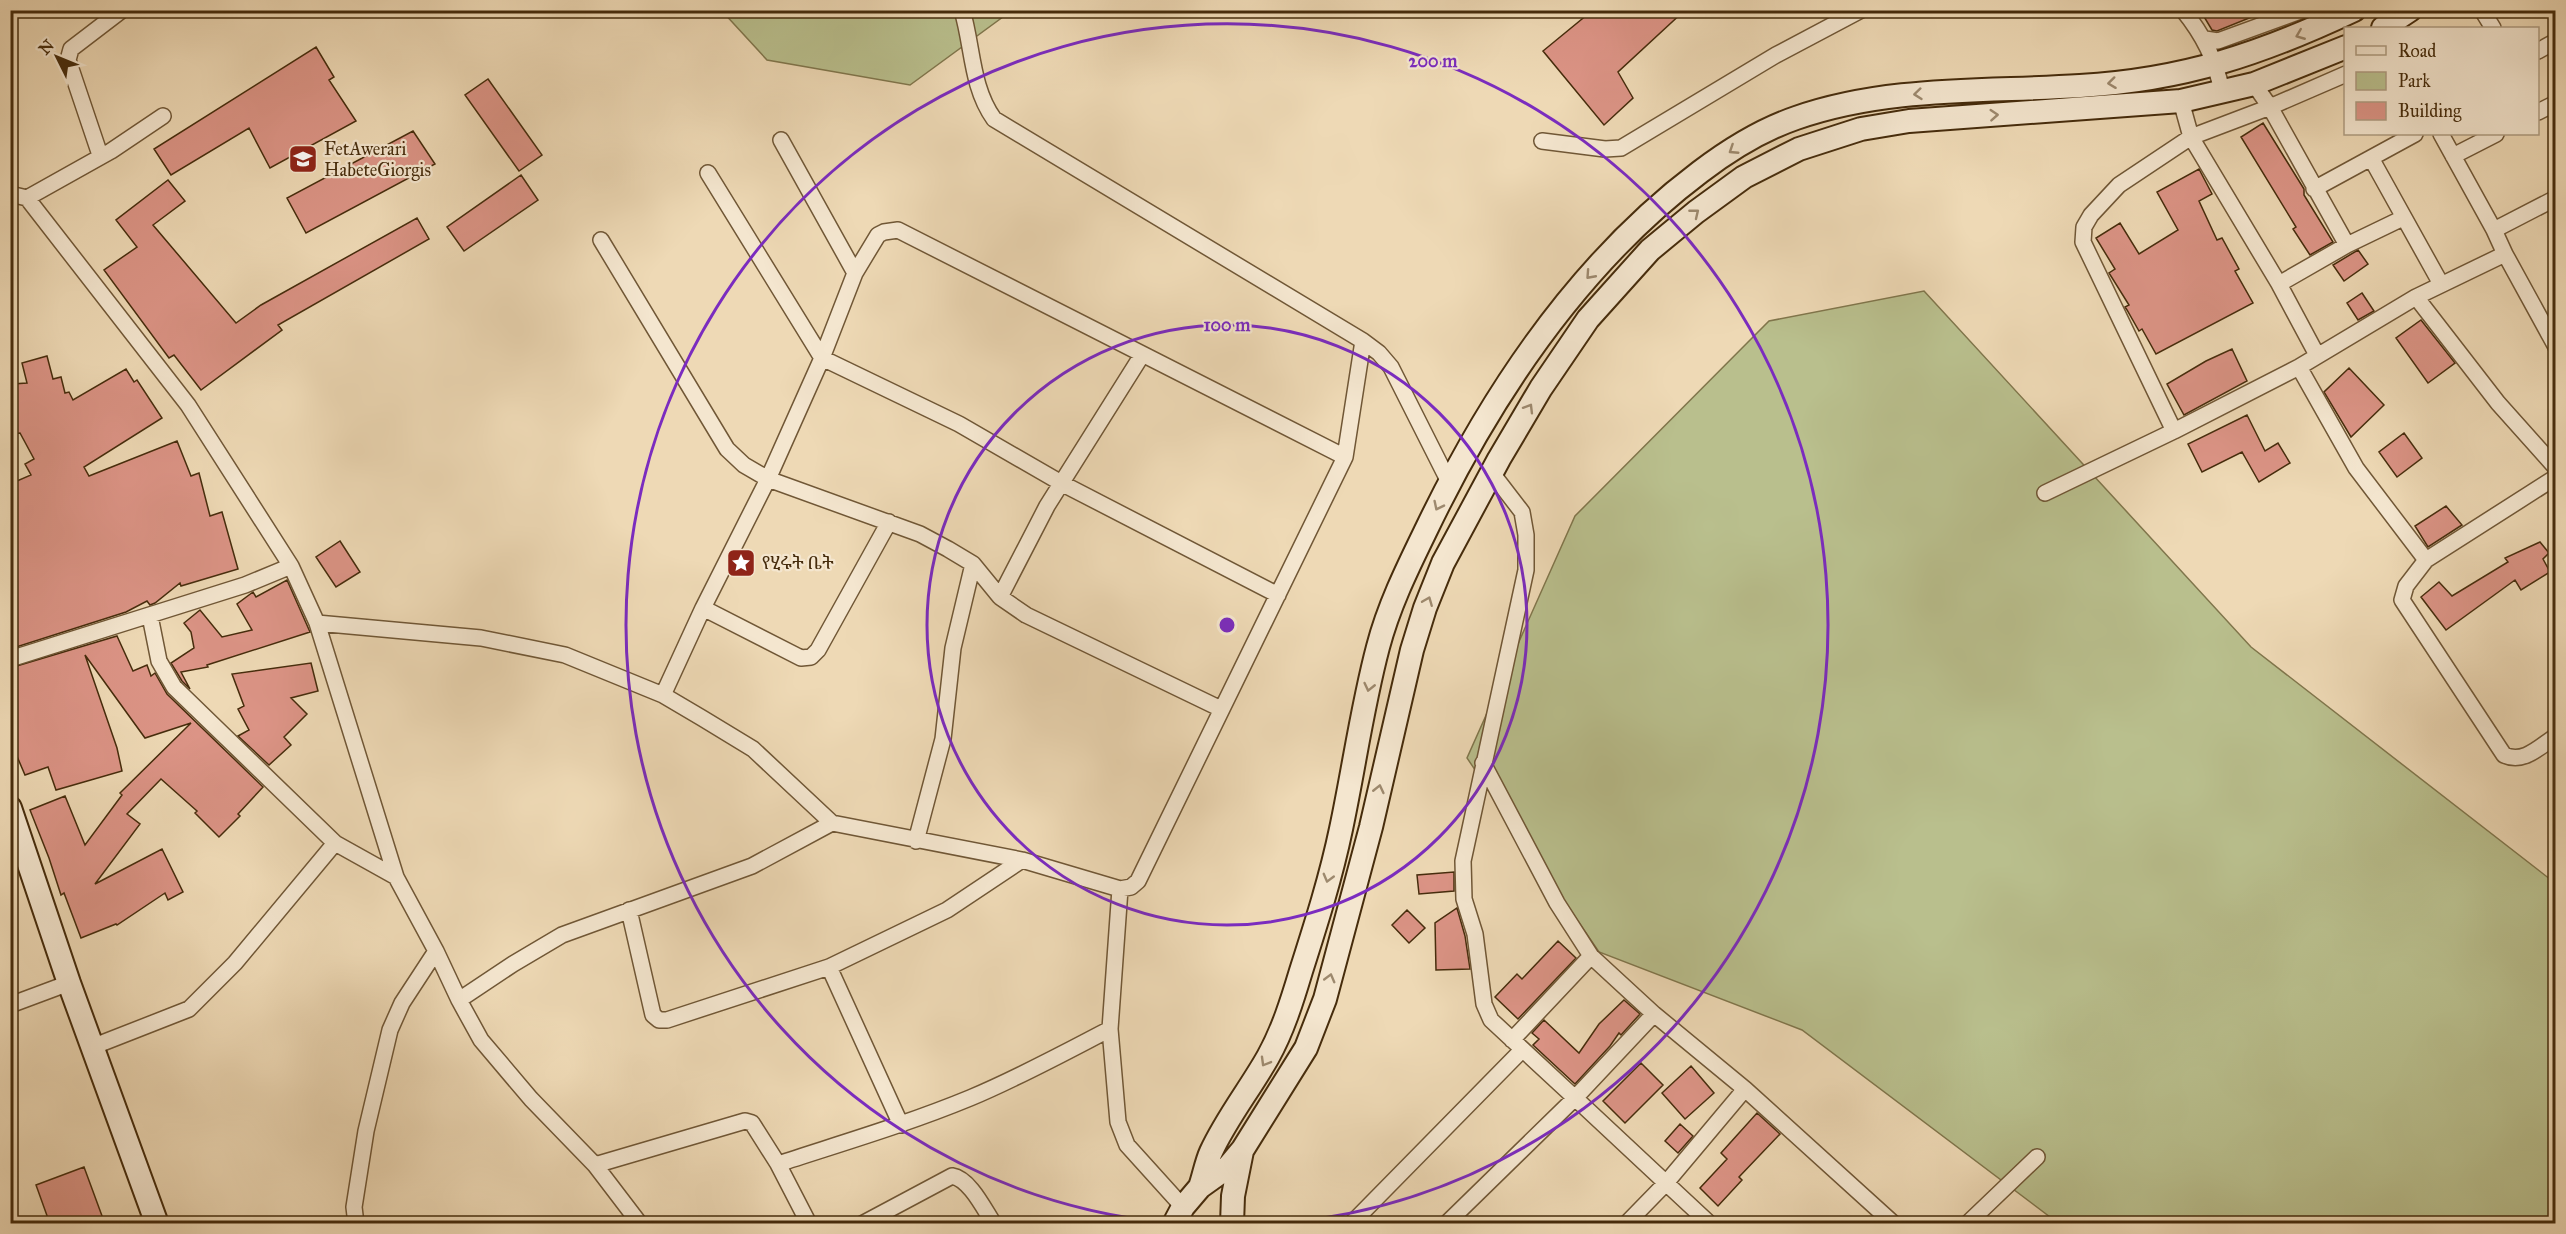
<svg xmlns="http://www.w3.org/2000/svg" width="2566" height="1234" font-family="'IM FELL Great Primer','Noto Serif Ethiopic',serif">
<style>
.green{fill:#b9bf8d;stroke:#80764c;stroke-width:1.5}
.building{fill:#dc9486;stroke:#462c0c;stroke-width:1.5}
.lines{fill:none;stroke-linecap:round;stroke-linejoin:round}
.minor-casing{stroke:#705736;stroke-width:18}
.secondary-casing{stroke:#462c0c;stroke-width:26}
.minor{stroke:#f4e6cf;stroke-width:15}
.secondary{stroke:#f4e6cf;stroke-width:22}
.oneway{stroke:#9d896e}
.ring{fill:none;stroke:#7b2cbf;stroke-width:3}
.labels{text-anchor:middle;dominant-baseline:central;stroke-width:4.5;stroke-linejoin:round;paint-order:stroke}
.poi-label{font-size:18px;fill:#462c0c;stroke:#f4e6cf;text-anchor:start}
.centre{fill:#7b2cbf;stroke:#f4e6cf;stroke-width:3}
.ring-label{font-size:18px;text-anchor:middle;font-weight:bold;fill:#7b2cbf;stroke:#f4e6cf;stroke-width:4.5;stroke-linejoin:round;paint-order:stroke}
</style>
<rect width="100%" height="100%" fill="#eed9b5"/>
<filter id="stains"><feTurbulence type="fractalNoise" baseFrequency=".00333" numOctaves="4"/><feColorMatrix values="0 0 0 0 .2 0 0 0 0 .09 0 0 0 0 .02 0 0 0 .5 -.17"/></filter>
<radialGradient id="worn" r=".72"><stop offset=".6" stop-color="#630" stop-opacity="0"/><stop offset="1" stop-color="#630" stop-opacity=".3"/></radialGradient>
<!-- green -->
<path class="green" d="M722,11H1011L910,85L767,60Z
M1924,291L2251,647L2555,883V1223H2058L1802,1030L1599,952L1467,758L1575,516L1769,321Z"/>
<!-- building -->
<path class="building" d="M1593,10H1685L1618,72L1633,98L1604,125L1543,51Z
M2200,10H2269L2217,31L2212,30Z
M316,47L334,77L329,80L356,121L270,168L249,128L171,175L154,149Z
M488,79L542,155L519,171L465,95Z
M2263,123L2304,189V195L2333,242L2310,255L2293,229L2296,227L2241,137Z
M413,131L435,164L306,233L287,198Z
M2199,169L2212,194L2199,201L2217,240L2222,238L2239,269L2235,271L2253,303L2156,354L2142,329L2139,331L2127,310L2125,307L2129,305L2109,273L2115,269L2096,238L2120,223L2139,254L2178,230L2157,192Z
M521,175L538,200L464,251L447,227Z
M168,180L185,201L153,225L236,323L261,305L417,218L429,239L278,325L282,330L201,390L174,355L169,358L104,270L137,247L116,220Z
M2358,250L2368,264L2344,281L2333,265Z
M2362,293L2374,311L2358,320L2347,303Z
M2421,320L2455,363L2428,383L2396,338Z
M2232,349L2247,381L2184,415L2167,384L2206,361Z
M47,356L53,379L61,377L65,393L69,392L73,400L126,369L134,382L137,380L162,418L84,467L89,476L177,441L191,476L199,473L210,516L222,512L238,569L181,586L180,583L155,603L150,605L147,601L126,612L10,649V484L31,475L25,464L34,459L20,433L10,434L12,384L27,383L22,363Z
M2349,368L2384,405L2351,437L2324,392Z
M2247,415L2265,451L2278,443L2290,463L2259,482L2242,452L2202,472L2188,444Z
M2404,433L2422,458L2397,477L2379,452Z
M2446,506L2462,525L2428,547L2415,526Z
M340,541L360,572L336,587L316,557Z
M2540,542L2549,553L2543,559L2550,572L2521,590L2515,580L2446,630L2421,597L2439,582L2452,596L2508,562L2505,558Z
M287,580L310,632L207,665L208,667L181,672L190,689L182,681L171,663L194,648L191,632L184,623L200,610L222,637L252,630L237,604L253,592L256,597Z
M117,636L133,671L147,665L151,676L155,673L167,694L263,787L238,814L240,816L219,837L195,813L197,811L161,779L127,814L140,824L95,884L162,849L183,892L168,900L165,893L117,925L116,924L81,938L64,893L61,895L49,858L30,810L65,796L85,845L122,795L120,793L191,723L145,738L85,655L117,748L122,771L56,790L48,767L25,775L10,740V668Z
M311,663L318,691L291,698L307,714L284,737L291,745L269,765L238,736L249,730L238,709L244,706L232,674Z
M1454,872V891L1419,894L1417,875Z
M1457,908L1465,936L1470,969L1436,970L1435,923Z
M1407,910L1425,928L1409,943L1392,925Z
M1558,941L1576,958L1518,1019L1495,997L1517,974L1522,979Z
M1624,1000L1640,1014L1621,1035L1619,1033L1610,1046L1575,1084L1533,1045L1539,1039L1532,1033L1544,1020L1579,1053L1599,1024Z
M1641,1063L1663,1085L1625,1123L1603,1101Z
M1691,1066L1714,1093L1685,1119L1662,1093Z
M1757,1113L1780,1134L1739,1177L1742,1180L1718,1206L1700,1188L1727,1159L1721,1153Z
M1680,1124L1693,1136L1678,1153L1665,1141Z
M84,1167L105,1224H50L36,1185Z"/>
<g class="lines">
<!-- minor casing -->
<g class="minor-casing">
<path id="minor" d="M962,10C973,47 971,87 994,119L1363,341L1379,353L1391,367L1449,482
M2183,10C2204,36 2215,59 2222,91
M2482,10L2493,28
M2205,39L2218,41L2303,10
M2538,51L2556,41
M2254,84L2270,107L2347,245
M2181,101L2191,137L2279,284L2317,355
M2538,112L2556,103
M2441,134L2494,230
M781,140L855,273
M1542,141L1605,149L1621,148L1776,55L1861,10
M100,155L68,60L71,49L122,10
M2453,156L2496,134
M2371,158L2441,284
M708,173L822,358L959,424L1063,484L1278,595
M2314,189L2415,134
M10,194L27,198L111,151L163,116
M27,198L188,405L291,566
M601,240L727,449L744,465L768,479L920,534L948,549L973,564L1000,597L1047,506L1142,355
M2505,254L2556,347
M2279,284L2347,245L2403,218
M2416,297L2505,254L2494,230L2556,198
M2299,367L2356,468L2426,560
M2174,431L2083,242L2084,227L2091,215L2119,185L2191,137L2270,107L2346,74
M1345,457L1363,341
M1492,473L1522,512L1526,535V570L1463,861L1464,899L1475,934L1484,1004L1491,1020L1575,1098L1654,1014L1745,1089
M2556,477L2426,560L2406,586L2402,600L2504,755C2524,764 2539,747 2556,736
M2045,493L2174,431L2299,367L2416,297L2498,403L2556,468
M1000,597L1026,615L1221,709
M703,608L801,658L811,657L818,650L889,522
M150,616L159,661L174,687L335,843L396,877
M10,659L245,585L291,566L317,623
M1483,763L1557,903L1591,956L1654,1014
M916,841L943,739L953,648L973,564
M1120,889L1110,1029L1118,1122L1127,1145L1183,1207
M629,910L653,1015L659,1020H667L829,967L947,910L1022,860
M436,951L459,1000L481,1040L531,1099L595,1165L640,1224
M829,967L901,1125
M459,1000L513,964L562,935L752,866L832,823
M10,1005L69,983
M1512,1040L1591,956
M92,1047L189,1009L235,963L335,843
M778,1164C842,1143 907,1124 970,1098C1018,1078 1064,1053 1110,1029
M595,1165L745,1121L752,1123L778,1164L809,1224
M10,1219L12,1224
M356,1224L354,1207L366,1131L390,1030L402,1003L436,951L396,877L317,623L481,638L565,655L663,695L702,718L753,749L832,823L1022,860L1120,889L1131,887L1138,881L1345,457L898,230L884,232L878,235L855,273L822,358L768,479L703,608L663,695
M862,1224L952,1176C970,1179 984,1209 994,1224
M1351,1224L1522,1050
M1446,1224L1575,1098L1666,1183L1745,1089L1894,1224
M1626,1224L1666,1183L1710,1224
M1967,1224L2037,1157"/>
</g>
<!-- secondary casing -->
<g class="secondary-casing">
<path id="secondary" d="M2383,28L2410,10
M10,808L69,983L157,1224
M1200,1187C1204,1176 1206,1163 1211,1152C1226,1119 1250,1089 1268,1057C1283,1030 1292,1001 1301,971C1316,924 1331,877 1341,829C1354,768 1362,707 1378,647C1389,605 1408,567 1427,528C1492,393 1579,263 1700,172C1729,150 1761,130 1796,118C1887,86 1985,92 2080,86C2183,80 2261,54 2354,10
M1174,1224L1183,1207L1200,1187L1228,1167L1243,1149L1306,1048L1325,999L1371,827L1412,650L1425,608L1443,563L1499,459L1541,388L1588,319L1650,250L1696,212L1744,177L1799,149L1861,129L1909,121L2181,101L2254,84L2346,47
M1232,1224L1233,1196L1242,1151"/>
</g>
<!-- minor -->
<use href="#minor" class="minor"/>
<!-- secondary -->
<use href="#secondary" class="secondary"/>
</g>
<!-- one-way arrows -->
<defs><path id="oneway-chevron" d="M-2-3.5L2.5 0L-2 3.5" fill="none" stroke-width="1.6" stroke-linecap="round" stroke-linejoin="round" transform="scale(1.5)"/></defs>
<g class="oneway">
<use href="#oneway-chevron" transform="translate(2300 35) rotate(158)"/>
<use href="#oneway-chevron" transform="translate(2112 83) rotate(173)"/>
<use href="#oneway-chevron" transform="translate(1918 94) rotate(174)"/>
<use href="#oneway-chevron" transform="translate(1994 115) rotate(-4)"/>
<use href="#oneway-chevron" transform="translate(1733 150) rotate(147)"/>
<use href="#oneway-chevron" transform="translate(1695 213) rotate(-39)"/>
<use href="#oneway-chevron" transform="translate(1590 275) rotate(132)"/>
<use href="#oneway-chevron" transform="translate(1529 408) rotate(-59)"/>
<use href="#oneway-chevron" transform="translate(1438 506) rotate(116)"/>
<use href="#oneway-chevron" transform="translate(1428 601) rotate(-68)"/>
<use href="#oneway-chevron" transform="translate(1369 687) rotate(103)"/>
<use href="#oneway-chevron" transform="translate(1379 789) rotate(-77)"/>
<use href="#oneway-chevron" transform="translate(1328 878) rotate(105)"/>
<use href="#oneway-chevron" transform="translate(1330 978) rotate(-75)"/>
<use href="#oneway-chevron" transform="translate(1265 1062) rotate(120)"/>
</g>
<!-- distance rings -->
<g class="ring">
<circle cx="1227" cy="625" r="300"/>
<path d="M1169 1223A601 601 0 1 1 1285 1223"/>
</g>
<!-- icons -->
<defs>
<g id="school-square" transform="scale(1.5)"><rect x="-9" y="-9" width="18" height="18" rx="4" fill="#8f2418" stroke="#f4e6cf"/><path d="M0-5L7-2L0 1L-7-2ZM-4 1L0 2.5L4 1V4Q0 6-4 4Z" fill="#fff"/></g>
<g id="sight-square" transform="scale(1.5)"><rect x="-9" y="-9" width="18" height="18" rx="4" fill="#8f2418" stroke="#f4e6cf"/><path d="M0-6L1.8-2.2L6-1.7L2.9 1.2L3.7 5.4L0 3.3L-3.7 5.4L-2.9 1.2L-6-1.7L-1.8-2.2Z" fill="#fff"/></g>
</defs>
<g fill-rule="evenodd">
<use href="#school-square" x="303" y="159"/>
<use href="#sight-square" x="741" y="563"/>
</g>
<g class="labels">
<!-- poi labels -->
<g class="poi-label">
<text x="324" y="149">FetAwerari<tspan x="324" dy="21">HabeteGiorgis</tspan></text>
<text x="762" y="563">የሂሩት ቤት</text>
</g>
</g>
<circle cx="1227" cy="625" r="9" class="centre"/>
<g class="ring-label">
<text x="1433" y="67">200 m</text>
<text x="1227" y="331">100 m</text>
</g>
<!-- margin -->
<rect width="2566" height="1234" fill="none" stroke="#eed9b5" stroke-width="36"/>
<rect x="12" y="12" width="2542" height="1210" fill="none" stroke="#462c0c" stroke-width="3"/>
<rect x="18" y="18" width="2530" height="1198" fill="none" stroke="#462c0c" stroke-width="1.5"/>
<!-- legend -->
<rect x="2344" y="27" width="195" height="108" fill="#f4e6cf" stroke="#ae9c81" stroke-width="1.5"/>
<rect x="2356" y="46" width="30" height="9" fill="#f4e6cf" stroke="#ae9c81" stroke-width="1.5"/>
<text x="2398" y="57" font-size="18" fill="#462c0c">Road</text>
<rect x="2356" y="72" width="30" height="18" fill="#b9bf8d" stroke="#ae9c81" stroke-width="1.5"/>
<text x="2398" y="87" font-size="18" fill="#462c0c">Park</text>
<rect x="2356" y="102" width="30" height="18" fill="#dc9486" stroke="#ae9c81" stroke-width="1.5"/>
<text x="2398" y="117" font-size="18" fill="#462c0c">Building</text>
<!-- north arrow -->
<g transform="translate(57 57) rotate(313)" stroke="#f4e6cf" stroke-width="4.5" paint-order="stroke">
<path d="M0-4.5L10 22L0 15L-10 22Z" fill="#462c0c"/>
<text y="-9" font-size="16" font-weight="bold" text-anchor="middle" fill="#462c0c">N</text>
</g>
<rect width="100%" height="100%" filter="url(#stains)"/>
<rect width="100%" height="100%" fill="url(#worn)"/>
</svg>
